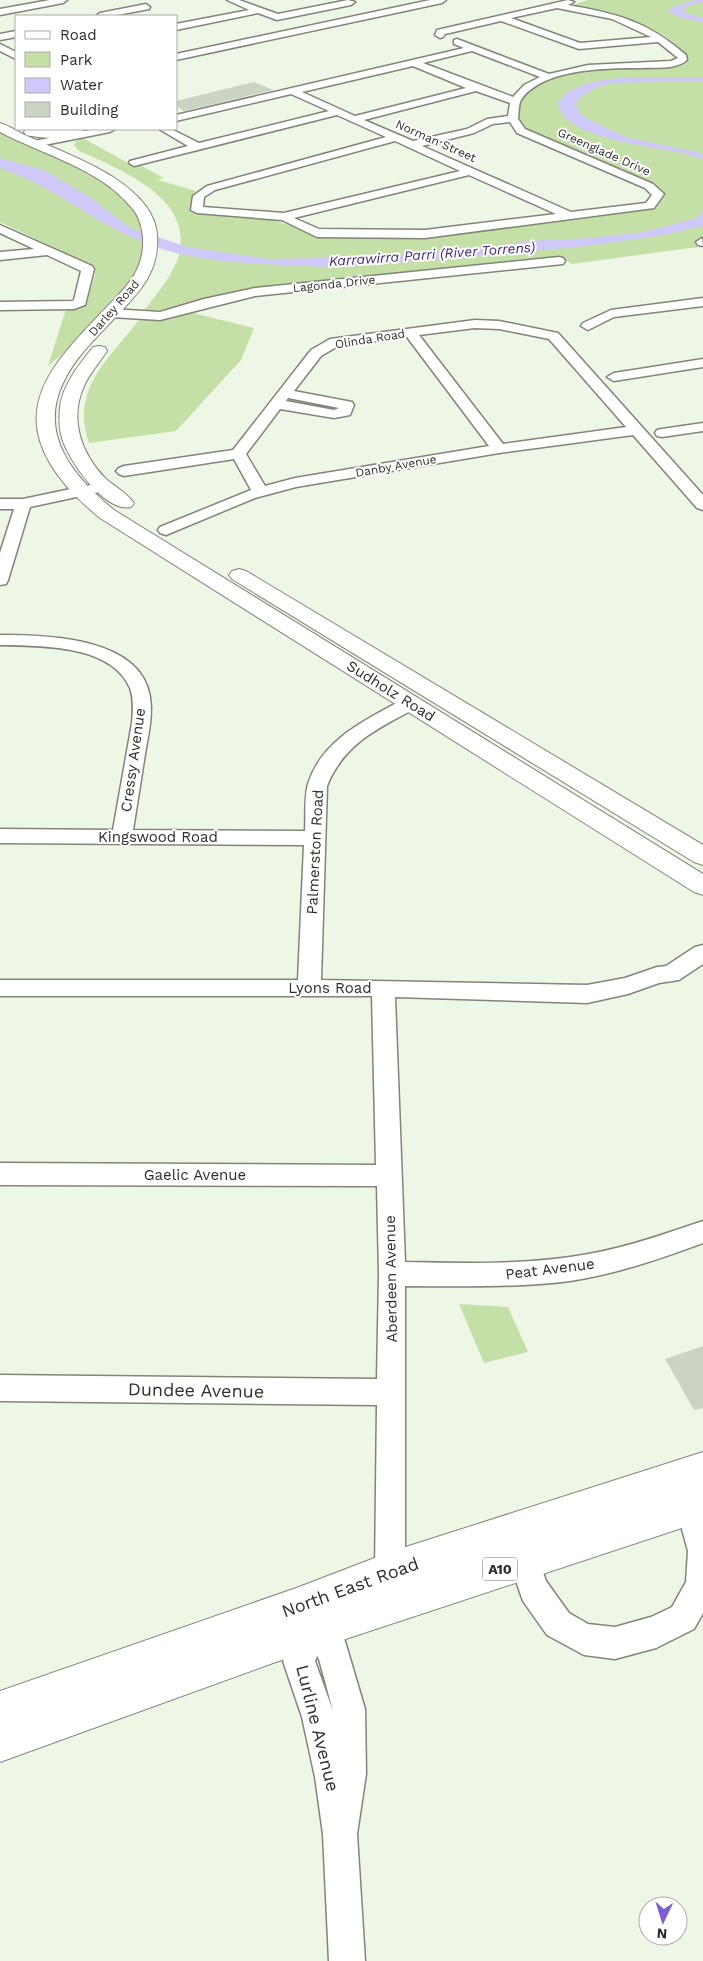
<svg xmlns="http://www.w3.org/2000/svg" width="703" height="1961" font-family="'Work Sans',sans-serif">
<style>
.green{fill:#c4e0a6}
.water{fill:#cfc9f9}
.building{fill:#cbd4c3}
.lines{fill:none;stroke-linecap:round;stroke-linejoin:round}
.minor-casing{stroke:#7f8677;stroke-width:3}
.major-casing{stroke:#7f8677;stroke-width:2}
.highway-casing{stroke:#7f8677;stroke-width:2}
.minor{fill:#fff;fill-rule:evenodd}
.major{fill:#fff;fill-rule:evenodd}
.highway{fill:#fff;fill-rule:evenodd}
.labels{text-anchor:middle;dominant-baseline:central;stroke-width:4;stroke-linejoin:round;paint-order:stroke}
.far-street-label{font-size:12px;fill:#2c2f29;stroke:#fff}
.far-water-label{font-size:14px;font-style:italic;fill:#3d237c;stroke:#fff}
.shield{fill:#fff;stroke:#6b6d69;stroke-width:1}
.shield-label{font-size:14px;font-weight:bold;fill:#2c2f29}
.street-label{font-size:15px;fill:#2c2f29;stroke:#fff}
.near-street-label{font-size:18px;fill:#2c2f29;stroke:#fff}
</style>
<rect width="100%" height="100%" fill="#eef7e6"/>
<!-- green -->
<path class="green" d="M588,0H703V239L695,240L698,247L572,264L560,257L351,280L142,313C154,298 172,276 178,258C197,198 119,170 78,150L74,145L78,138L81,137L128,163L138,164L164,178L158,180L196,191L193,194L192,203L195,213L274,220L315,234L427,235L655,208L663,194L528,130L517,118C518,113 518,104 521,100C551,61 634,67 678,65L688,59C667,25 610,13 574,7L573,5Z
M0,130C40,150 98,170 129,202C145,218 148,249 138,269C123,296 72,347 48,366L66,309H79L85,306L95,275V267L0,222Z
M193,313L254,328L241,360L176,431L89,443C70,390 108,360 138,321Z
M459,1304L508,1307L528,1352L484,1363Z"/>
<!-- water -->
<path class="water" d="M694,0H703V2L687,6L683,10L686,13L703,18V22L685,19L668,12L670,8Z
M628,77H703V81L610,83L591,90L577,100L576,106L581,114L588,119L625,137L702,153L703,160C695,157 686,153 677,152C650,146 562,138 558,103C569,83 607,79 628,77Z
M0,158L46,171L91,198L130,228L188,247L269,259L383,257L494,247L527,241L590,238L644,232L696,218L702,213L703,209V226L658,236L577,247L359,266C334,268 309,266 283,265C234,263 183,260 138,240C88,219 52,185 0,168Z"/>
<!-- building -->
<path class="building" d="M254,82L273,90L184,111L176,106V101Z
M703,1346V1408L694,1410L665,1359Z"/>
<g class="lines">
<!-- minor casing -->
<g class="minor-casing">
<path id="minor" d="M50,0H67L63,3L0,15V9Z
M227,0H239L278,14L348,0L355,2L351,5L277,20L258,13L176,30V24L249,10Z
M430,0H446L442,3L176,60V54Z
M568,0L574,2L568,5C618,14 647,21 686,55L687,60C676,70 657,67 643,68C608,68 542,68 521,100C518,105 519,113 518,119L525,129L653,184L664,194L654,208L425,238L317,237L282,220L197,213L191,210L193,196L207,186L386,137L337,115L134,166L129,163L130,161L188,146L159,129H171L199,143L329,111L291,94L176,121V115L464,48L454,44V40L457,39L549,74L588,65L671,61L678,58L658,42L579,49L501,21L445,34L443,37L440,38L435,35L437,30ZM557,8L612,19L651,37L580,43L511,18ZM472,51L540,77L524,85L513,97L423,63ZM413,66L466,88L355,116L302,92ZM476,91L510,103L508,116L487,119L467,129L413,141L364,120ZM510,122L517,133L645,188L652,195L646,203L571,212L422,146L474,133L493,124ZM395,141L460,171L284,213L203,207L204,197L215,190ZM469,175L556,214L425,230L319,229L294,218Z
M146,4L150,7L149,9L112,16H96L100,13Z
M16,31V37L0,40V34Z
M0,44L16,52V59L0,51Z
M95,129H115L110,132L34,147L29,144L34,141Z
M0,225L92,266L94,269L85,305L74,309L0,310V302L72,301L74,300L81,271L47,255L0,260V252L34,249L0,233Z
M702,238L703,246L698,245L696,242Z
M559,257L563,258L565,261L563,264L255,296L160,320L111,317L105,313L111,309L160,312L204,299L255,288Z
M703,298V306L614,317L588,330L581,326L583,323L611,310Z
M475,320L499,321L558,333L703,495V510L697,508L633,435L499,453L296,487L255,498L166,535L160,533L158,530L160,527L251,490L234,459L124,476L119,474L116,471L119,468L124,466L233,450L311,350L330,339ZM475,328L499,329L549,339L626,427L503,444L419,335ZM407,337L489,446L295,478L265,486L246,454L280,409L334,418L350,415L354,405L352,402L294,391L321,356L338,346ZM288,398L339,408L334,410L286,401Z
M703,359V367L614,381L607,377L614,373Z
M703,423V431L662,437L657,436L655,433L657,430L662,429Z
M104,482L109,484L112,487L109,490L30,507L8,580L6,584L0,585V553L14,509H0V499H23Z
M0,635C46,635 141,637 150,697C153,716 148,736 145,754C141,780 137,805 133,830L305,831C306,817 304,798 308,784C322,739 366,720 404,699L411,697L418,699L420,703L418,707C379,728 344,743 327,786L321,980L587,985L625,978L657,967L666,966L695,947L703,945V964L679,980L659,983L628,994L587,1003L395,997L405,1262C460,1263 515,1265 570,1257C616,1251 659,1236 703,1221V1243C660,1259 616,1274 570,1281C516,1288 460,1286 405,1286V1571L401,1582L390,1586L379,1582L375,1571L377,1405L0,1401V1375L377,1379L379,1274L377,1186L0,1185V1163L376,1165L372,996H0V980H298L304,845L0,843V829L113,830L132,723C133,712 134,699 130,688C111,644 40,646 0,645Z
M691,1492L702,1496L703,1500V1613L694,1629L656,1648L615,1659L584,1655L547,1635L523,1601L509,1561L513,1550L524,1546L535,1550L546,1581L569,1613L588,1624L615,1627L651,1617L672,1607L686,1582L688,1551L676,1507L680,1496Z
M310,1615L321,1620L344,1638L365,1709L366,1774L357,1834L365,1961H329L323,1834L315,1777L302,1717L283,1661L299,1620ZM317,1656L319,1659L333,1711L315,1661Z"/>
</g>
<!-- major casing -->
<g class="major-casing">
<path id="major" d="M0,123C10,126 18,132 27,136C56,149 86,160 113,177C133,190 156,210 157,235C160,275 136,295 111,322C94,340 75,358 64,381C37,435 74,477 114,510L703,874V895L694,892L100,518C67,491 26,448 39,400C48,366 77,339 100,314C122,291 145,273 143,238C142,227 139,215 131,207C99,168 43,155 0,132Z
M26,129H81L85,132C77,141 37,138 26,135L24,132Z
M99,346L105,347L107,351C99,363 90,373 84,386C69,419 81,453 105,478C114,486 127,493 134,503L131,507C105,513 68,460 62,438C59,428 59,418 60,407C63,384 79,365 93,347Z
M239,569L246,571L703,845V865L694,862L232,579L229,575L232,571Z"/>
</g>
<!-- highway casing -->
<g class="highway-casing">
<path id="highway" d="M703,1452V1521L273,1663L0,1762V1691L299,1587L390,1552Z"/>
</g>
<!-- minor -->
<use href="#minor" class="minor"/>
<!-- major -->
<use href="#major" class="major"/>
<!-- highway -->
<use href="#highway" class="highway"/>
</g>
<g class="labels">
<!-- far-street labels -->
<g class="far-street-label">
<text transform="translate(436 141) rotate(24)">Norman Street</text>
<text transform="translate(604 152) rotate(24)">Greenglade Drive</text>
<text transform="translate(334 284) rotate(-6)">Lagonda Drive</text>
<text transform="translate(114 308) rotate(-49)">Darley Road</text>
<text transform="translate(370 339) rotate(-9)">Olinda Road</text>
<text transform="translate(396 466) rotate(-10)">Danby Avenue</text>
</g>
<!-- far-water labels -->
<g class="far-water-label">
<text transform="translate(432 254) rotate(-4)">Karrawirra Parri (River Torrens)</text>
</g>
<!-- shield labels -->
<rect class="shield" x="482.5" y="1557.5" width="35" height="23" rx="4"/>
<g class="shield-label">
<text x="500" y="1569">A10</text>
</g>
<!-- street labels -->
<g class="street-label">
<text transform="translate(391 691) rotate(32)">Sudholz Road</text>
<text transform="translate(133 760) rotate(-82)">Cressy Avenue</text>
<text x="158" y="837">Kingswood Road</text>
<text transform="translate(315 852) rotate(-87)">Palmerston Road</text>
<text x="330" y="988">Lyons Road</text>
<text x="195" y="1175">Gaelic Avenue</text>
<text transform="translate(550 1269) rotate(-7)">Peat Avenue</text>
<text transform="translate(391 1279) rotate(-91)">Aberdeen Avenue</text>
</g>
<!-- near-street labels -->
<g class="near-street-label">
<text transform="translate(196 1390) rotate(1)">Dundee Avenue</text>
<text transform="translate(350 1587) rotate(-20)">North East Road</text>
<text transform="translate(318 1728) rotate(76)">Lurline Avenue</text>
</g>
</g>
<!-- legend -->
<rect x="15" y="15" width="162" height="115" fill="#ffffff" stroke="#abaca9"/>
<rect x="25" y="31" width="25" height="8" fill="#ffffff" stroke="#abaca9"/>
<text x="60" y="40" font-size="15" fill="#2c2f29">Road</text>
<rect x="25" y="52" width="25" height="15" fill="#c4e0a6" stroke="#abaca9"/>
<text x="60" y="65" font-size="15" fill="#2c2f29">Park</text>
<rect x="25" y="78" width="25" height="15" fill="#cfc9f9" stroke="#abaca9"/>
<text x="60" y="90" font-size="15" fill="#2c2f29">Water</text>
<rect x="25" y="102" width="25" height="15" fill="#cbd4c3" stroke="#abaca9"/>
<text x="60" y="115" font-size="15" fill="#2c2f29">Building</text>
<!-- north arrow -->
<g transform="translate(663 1921) rotate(184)"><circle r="24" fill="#ffffff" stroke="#abaca9"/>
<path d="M0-4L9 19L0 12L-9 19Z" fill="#7b5dd8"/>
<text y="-8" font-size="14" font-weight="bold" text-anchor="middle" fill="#2c2f29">N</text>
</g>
</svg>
